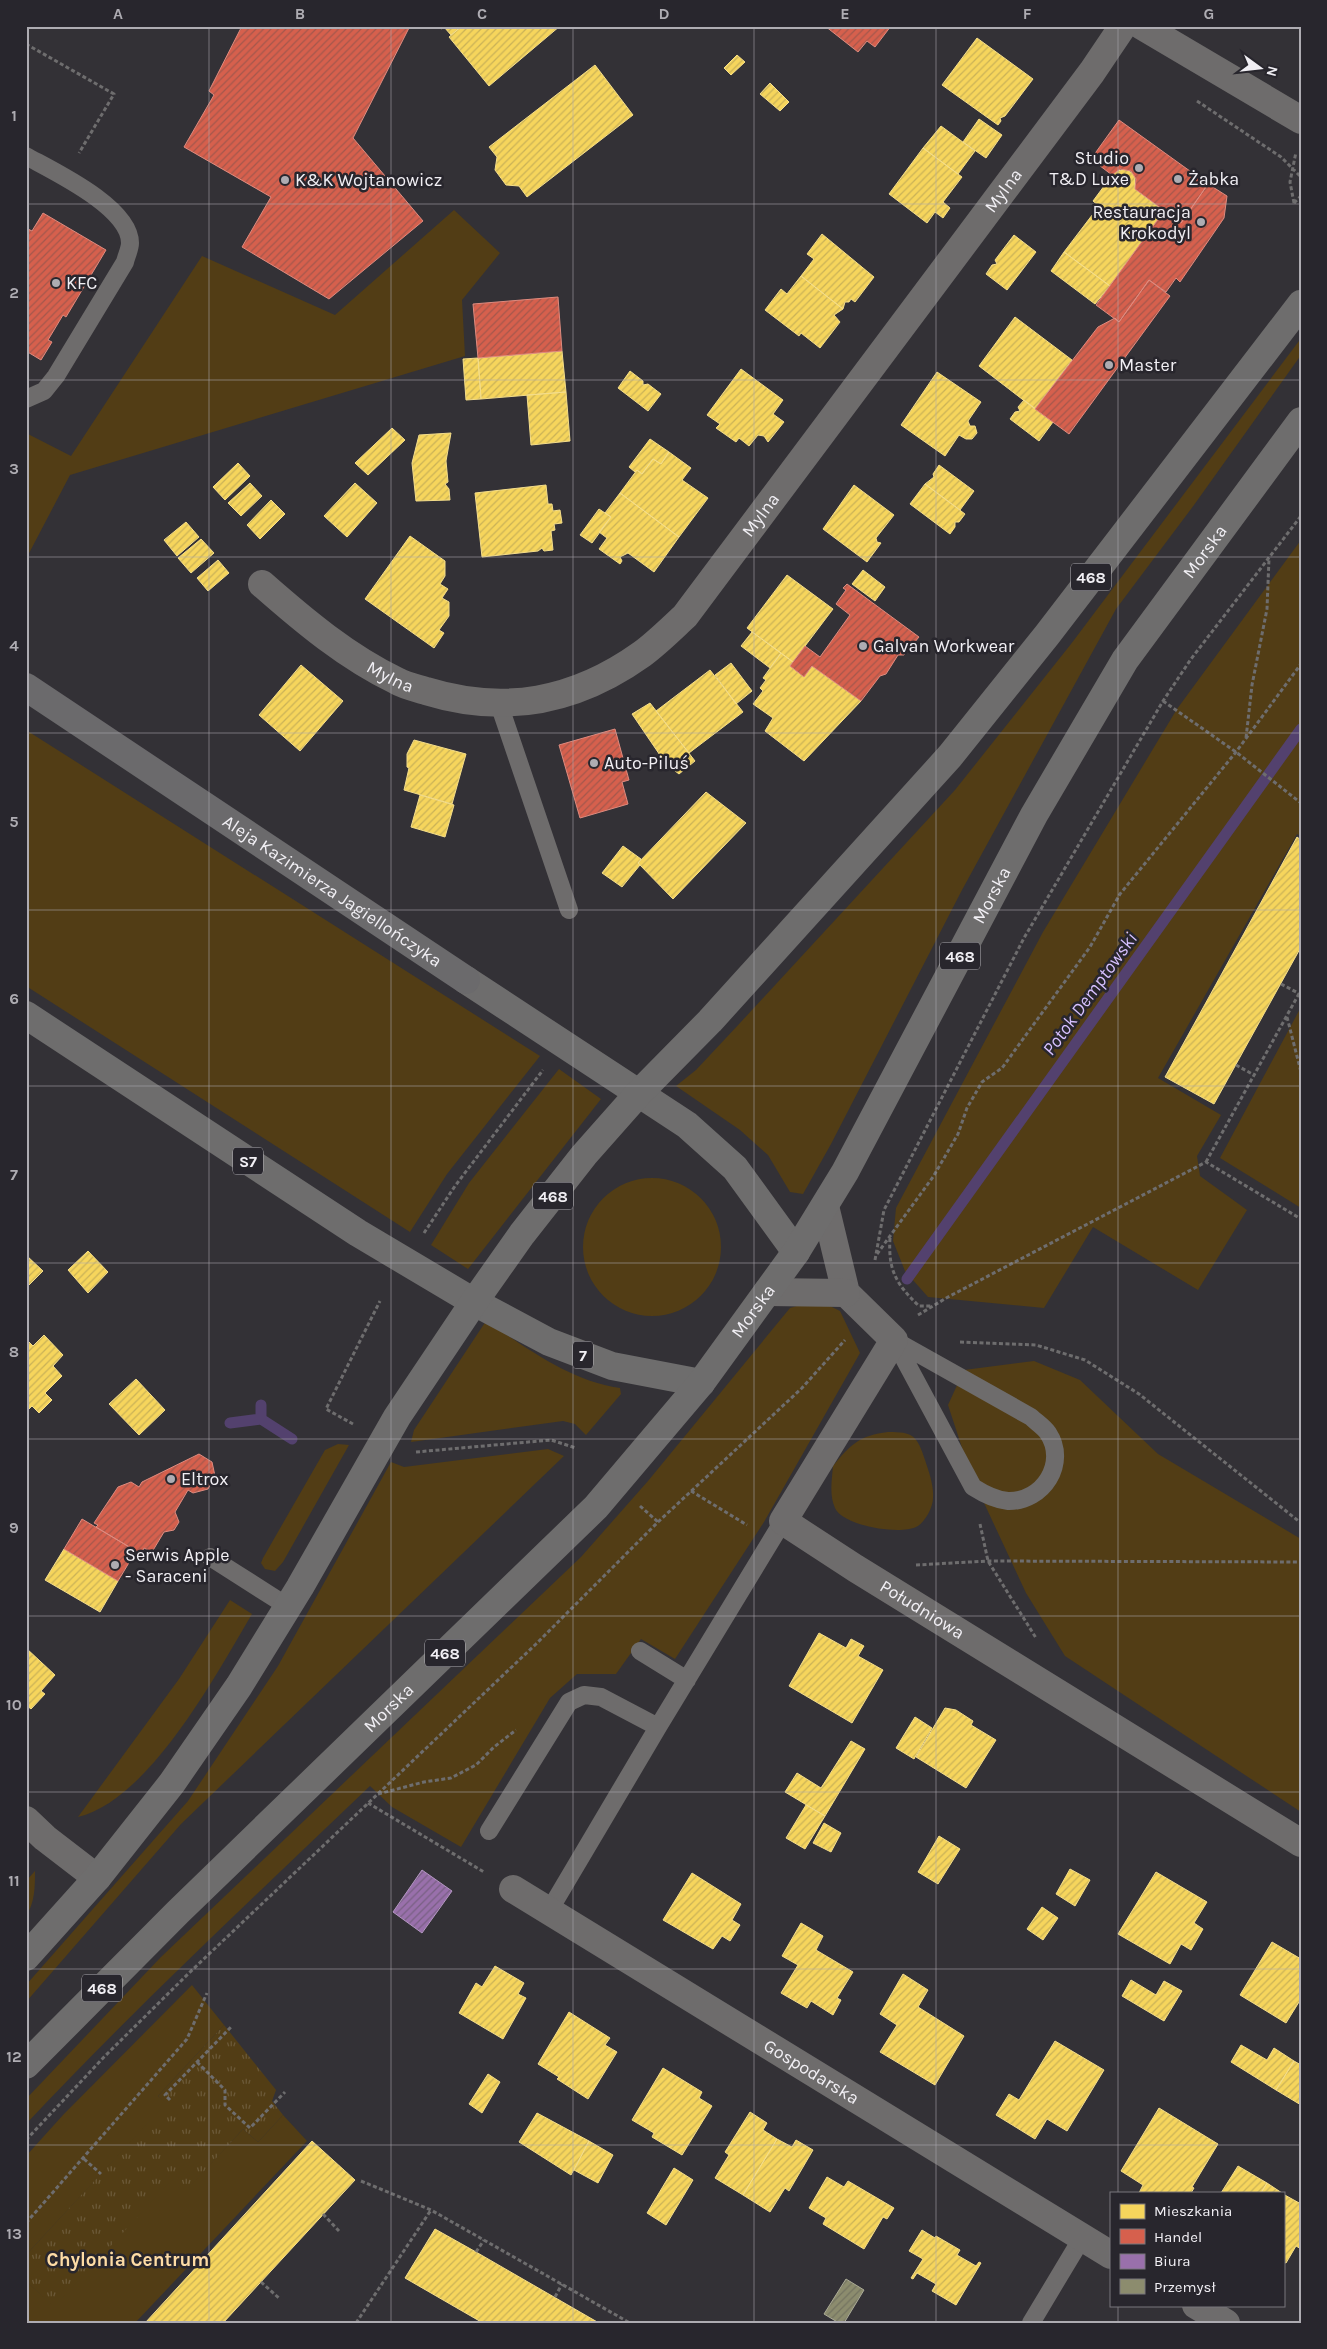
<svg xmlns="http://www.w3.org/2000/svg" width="1327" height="2349" font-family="Karla,sans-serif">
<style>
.grass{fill:#523d15}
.park{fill:url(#park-tufts)}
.homes{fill:url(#homes-hatch);stroke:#f4dd8a}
.shops{fill:url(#shops-hatch);stroke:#de8b7f}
.offices{fill:url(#offices-hatch);stroke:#b396c1}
.industry{fill:url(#industry-hatch);stroke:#aaaa96}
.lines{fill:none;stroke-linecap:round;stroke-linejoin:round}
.stream{stroke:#53416e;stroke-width:11}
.path{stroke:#6e6d6e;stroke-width:3;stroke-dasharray:4 2.5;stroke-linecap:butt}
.lane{stroke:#6e6c6c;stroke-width:18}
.street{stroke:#6e6c6c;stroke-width:28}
.primary{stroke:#6e6d6d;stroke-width:28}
.highway{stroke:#6b6a6c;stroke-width:28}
.grid{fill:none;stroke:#aeacb2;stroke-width:1;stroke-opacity:0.55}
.poi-dot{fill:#aeacb2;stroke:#28262d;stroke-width:2}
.labels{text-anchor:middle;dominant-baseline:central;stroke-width:5;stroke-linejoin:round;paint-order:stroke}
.shield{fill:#28262d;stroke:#b5b3b8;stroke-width:1}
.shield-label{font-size:16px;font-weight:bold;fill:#f1eff4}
.poi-label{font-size:18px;fill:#f1eff4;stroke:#28262d;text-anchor:start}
.street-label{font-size:18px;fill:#f1eff4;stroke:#28262d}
.water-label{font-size:19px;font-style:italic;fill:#d6c0fe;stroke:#28262d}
.neighbourhood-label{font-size:19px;font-weight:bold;fill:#fedca5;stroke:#28262d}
.neatline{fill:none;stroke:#aeacb2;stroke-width:2}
.grid-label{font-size:16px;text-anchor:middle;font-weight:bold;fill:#aeacb2}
</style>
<defs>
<pattern id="park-tufts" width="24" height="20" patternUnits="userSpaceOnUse" patternTransform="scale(1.25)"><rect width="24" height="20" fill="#523d15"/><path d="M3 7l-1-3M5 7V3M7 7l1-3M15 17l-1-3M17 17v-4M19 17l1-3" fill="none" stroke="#6b5938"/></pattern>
<pattern id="homes-hatch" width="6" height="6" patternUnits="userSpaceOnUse" patternTransform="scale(1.25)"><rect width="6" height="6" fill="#f6d55c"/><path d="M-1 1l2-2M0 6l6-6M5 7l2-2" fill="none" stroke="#cab257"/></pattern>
<pattern id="shops-hatch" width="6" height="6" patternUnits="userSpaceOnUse" patternTransform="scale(1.25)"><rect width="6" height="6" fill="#d6604d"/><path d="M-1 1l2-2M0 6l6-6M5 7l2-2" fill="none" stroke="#a4584c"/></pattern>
<pattern id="offices-hatch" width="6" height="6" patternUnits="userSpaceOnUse" patternTransform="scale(1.25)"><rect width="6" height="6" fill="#9970ab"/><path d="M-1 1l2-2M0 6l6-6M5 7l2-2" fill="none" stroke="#796084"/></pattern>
<pattern id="industry-hatch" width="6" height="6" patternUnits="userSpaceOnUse" patternTransform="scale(1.25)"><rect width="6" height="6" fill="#8c8c6e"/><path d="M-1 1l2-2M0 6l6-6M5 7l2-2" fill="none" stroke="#747461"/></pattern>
</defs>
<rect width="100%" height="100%" fill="#333136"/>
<!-- grass -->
<path class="grass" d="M454,210L500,253L462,300L465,356L70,475L26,559V433L71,456L202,256L335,315Z
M1299,341L1301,355L1194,505L1116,609L962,890L831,1144L803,1194L790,1192L768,1155L740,1130L676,1086L696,1070L740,1023L955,790L1071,644Z
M1301,540V836L1297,834L1158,1078L1221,1115L1197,1156L1200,1176L1247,1210L1198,1290L1093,1227L1044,1308L928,1297L905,1271L893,1241L896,1208L1043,932L1177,709Z
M26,730L540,1056L447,1174L410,1232L26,986Z
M1301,1007V1208L1220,1158Z
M559,1069L601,1099L468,1269L431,1245L469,1183Z
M583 1247a69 69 0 1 1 138 0a69 69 0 1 1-138 0Z
M800,1305H828L840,1311L860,1353L764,1522L675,1659L641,1639L616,1674H577L550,1698L461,1847L392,1807L370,1786C254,1897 136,2007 26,2124V2099L161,1957L581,1557L648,1481L790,1308Z
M486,1321C527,1348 570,1381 620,1388L621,1394L586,1435L575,1424L563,1421L411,1442L414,1430Z
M1034,1361L1080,1380L1158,1454L1301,1539V1812L1065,1656L1026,1593L971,1475L948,1405L964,1370Z
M888,1432C913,1432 917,1435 925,1460C929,1472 934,1486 933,1498C933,1507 925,1523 916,1527C899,1535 843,1526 835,1508C829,1495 832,1479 833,1466C850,1445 860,1435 888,1432Z
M338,1444L349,1445L283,1562L275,1571L265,1569L261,1563L263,1558L325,1450Z
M548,1449L564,1456L181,1824L26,2002V1985L188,1801L278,1666L391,1462L404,1467Z
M230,1600L252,1614C216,1675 149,1800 78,1817L179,1679Z
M35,1871C35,1886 35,1903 26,1916V1881Z
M192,1985L224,2025L158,2096L167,2103L26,2255V2156L63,2115Z
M283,2115L307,2141L135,2323H26V2281L54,2306L171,2180L184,2192L243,2129L258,2142Z"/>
<!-- park -->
<path class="park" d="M224,2025L276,2090L272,2101L283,2115L258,2142L243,2129L184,2193L171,2181L54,2307L26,2281V2255L166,2103L158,2096Z"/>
<!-- homes -->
<path class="homes" d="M441,26H462L451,35L444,27L441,29Z
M462,26H560L489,86L449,37Z
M977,38L1033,79L1005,116L1000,118L1001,121L998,125L942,85Z
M737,55L745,62L731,75L724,68Z
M595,65L633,115L527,197L519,186L506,185L495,170L497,157L489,147Z
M770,83L789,102L780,111L760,94Z
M979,119L1002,135L986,158L963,142Z
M941,126L975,151L958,174L923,148Z
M923,148L962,177L943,202L950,208L943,218L935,212L927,223L889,194Z
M1126,169L1135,175V189L1164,211L1110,286L1064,252L1099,206L1093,201L1113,174L1117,171Z
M822,234L874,277L855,302L851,299L849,302H845L843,309L801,276L814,259L807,254Z
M1014,235L1036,252L1007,290L986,274L992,265L997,264L995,260Z
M1064,252L1110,286L1095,304L1051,271Z
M801,276L843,309L834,315L840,322L820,348L801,333L799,336L765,310L781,289L787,294Z
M1015,317L1072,360L1035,409L979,366Z
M562,351L566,392L481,399L478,358Z
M478,358L481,399L466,400L463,359Z
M741,369L783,400L773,414L784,422L768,442L764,436L758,435L749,446L739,438L736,442L716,428L720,424L707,415Z
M630,371L643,381V385L648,384L661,394L648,411L618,388Z
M937,372L981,402L968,421L970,426H975L977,433L972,439H966L959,435L945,456L901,425Z
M566,392L570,441L531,445L527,395Z
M1024,400L1053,422L1039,441L1010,419L1015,412L1020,411L1018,407Z
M392,428L405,440L368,475L355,463Z
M451,433L446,461L448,482L445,484L449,489L450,500L416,501L412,463L419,435Z
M650,439L669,452L661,464L653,459L642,474L637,470L635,472L629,467Z
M669,452L691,468L682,480L708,498L679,537L620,493L637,470L642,474L653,459L661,464Z
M238,463L250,476L225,500L213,487Z
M939,465L974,491L960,510L925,484L934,477L933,474Z
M250,483L262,496L241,516L228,503Z
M355,483L377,503L347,537L324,516Z
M925,484L965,514L959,522H955V527L950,534L910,504Z
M546,485L548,504H552L553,511L560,510L562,523L554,524L555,530L551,531L553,550L544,551L542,548L538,551L482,557L475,493Z
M854,485L894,515L876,538L877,542L881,543L867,562L823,529Z
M620,493L679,537L654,572L628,553L620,557L622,561L620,564L599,549L607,538L599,532L611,517L605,513Z
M271,500L285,514L260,539L247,525Z
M599,509L611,517L592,543L580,535Z
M186,522L199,537L177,556L164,540Z
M410,536L445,561V576L440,584L448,589L442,598L449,602V616L439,630L444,633L434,648L365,599Z
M201,539L214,553L191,573L178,558Z
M218,560L229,573L208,591L197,578Z
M863,570L885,587L875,601L852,584Z
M787,575L833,609L793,662L747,628Z
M752,632L781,653L770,668L741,646Z
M781,653L793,662L790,666L804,677L812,666L861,701L804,761L765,731L773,718L753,704L763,691L760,688L766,680L763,678Z
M731,663L752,691L736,704L715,675Z
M301,665L343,701L300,751L259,715Z
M710,670L743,712L689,753L656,711Z
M650,703L695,761L679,774L666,764L632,714Z
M414,740L466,754L452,804L404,790L409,768L407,767V754Z
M706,792L746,823L673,899L638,863Z
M420,795L454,805L445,837L411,827Z
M1297,837L1301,840V947L1214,1104L1165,1077Z
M623,846L641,859L638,863L640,865L622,887L602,873Z
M88,1251L108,1272L88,1293L68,1270Z
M26,1255L43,1271L26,1288Z
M44,1335L63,1355L53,1366L62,1376L45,1393L52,1400L39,1413L32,1406L26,1412V1339L33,1346Z
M136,1379L165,1410L139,1435L109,1404Z
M64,1549L118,1581L100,1612L45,1580Z
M819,1633L846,1648L851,1639L864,1646L858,1656L883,1670L852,1723L789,1686Z
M26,1648L55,1675L41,1691L45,1694L31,1709L26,1705Z
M945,1708L956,1710L973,1721L971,1725L996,1740L966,1788L916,1757Z
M915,1717L932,1728L914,1759L896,1748Z
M851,1741L865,1749L825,1816L785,1792L797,1773L821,1788Z
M806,1805L825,1816L805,1849L786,1838Z
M824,1823L841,1833L831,1852L813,1843Z
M939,1836L960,1849L938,1884L918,1872Z
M1070,1869L1090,1880L1075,1906L1056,1894Z
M1156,1872L1207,1902L1194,1923L1203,1929L1191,1950L1181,1944L1170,1964L1118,1934Z
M692,1873L741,1904L732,1920L740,1925L730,1941L722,1936L713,1949L663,1920Z
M1042,1907L1058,1918L1043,1940L1027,1929Z
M801,1923L823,1936L816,1950L853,1972L837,1998L841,2000L833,2015L811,2001L807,2008L781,1993L798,1965L782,1956Z
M1272,1942L1301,1959V2003L1299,2002L1286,2023L1240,1995Z
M495,1966L524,1983L518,1994L526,1998L503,2039L459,2013L476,1983L482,1987Z
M903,1974L928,1990L918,2007L964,2036L935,2085L880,2052L897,2025L880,2014Z
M1131,1980L1156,1995L1164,1981L1182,1991L1164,2021L1122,1996Z
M569,2012L610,2038L605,2045L617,2052L588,2099L557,2079L559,2077L538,2064Z
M1055,2041L1104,2070L1067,2131L1047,2119L1035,2139L996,2115L1009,2094L1019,2100Z
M1241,2045L1267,2060L1274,2048L1294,2061L1276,2090L1231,2062Z
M1294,2061L1301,2065V2105L1276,2090Z
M663,2068L702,2092L699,2098L712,2106L682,2155L652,2137L654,2133L632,2120Z
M488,2074L500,2082L482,2113L469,2104Z
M1159,2108L1218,2144L1192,2187L1194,2188L1191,2193H1139L1143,2185L1121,2171Z
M750,2112L767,2123L763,2130L777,2139L743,2195L715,2178L729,2155L725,2152Z
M537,2113L589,2141L571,2175L519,2142Z
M777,2139L792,2147L796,2140L813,2150L789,2191L785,2188L770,2212L743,2195Z
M312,2141L355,2180L223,2323H145Z
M589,2141L613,2155L598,2183L574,2170Z
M1238,2166L1267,2183L1261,2193H1221Z
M674,2168L693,2180L666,2225L647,2213Z
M827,2177L844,2187L848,2181L894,2208L887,2219L883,2217L864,2249L823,2224L826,2218L809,2208Z
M1267,2183L1282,2193H1261Z
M1283,2194L1301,2204V2249L1296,2246L1286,2263L1283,2262Z
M435,2229L476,2252L599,2323H483L405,2278Z
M922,2230L935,2238L936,2236L960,2250L957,2255L976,2266L979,2262L981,2263L956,2305L932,2291L936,2284L917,2273L913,2279L911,2278L923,2259L909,2251Z"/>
<!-- shops -->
<path class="shops" d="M242,26H410L353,138L423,221L329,299L242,247L271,197L184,147L214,95L209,91Z
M825,26H891L875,47L867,41L858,52Z
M1119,120L1208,184L1181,223L1135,189L1136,179L1131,171L1120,169L1112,175L1091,159Z
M1208,184L1227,196L1224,218L1180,282L1176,278L1166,292L1149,280L1119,322L1096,305L1164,211L1181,223Z
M43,213L106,250L66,317L63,315L48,340L52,342L41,360L26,351V228L32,231Z
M1149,280L1170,296L1069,434L1035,409L1098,327L1115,318L1119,322Z
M558,297L562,351L478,358L473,304Z
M847,584L919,637L904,655H898L886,674L880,676L861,701L812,666L804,677L790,666L805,646L820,657L850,615L836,604L846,590L843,588Z
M615,729L629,780L622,782L628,804L580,818L559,745Z
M199,1454L212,1462L215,1476L208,1489L193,1493L188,1490L175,1512L179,1522L174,1530L164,1532L152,1552L144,1548L139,1557L134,1554L136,1551L96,1527L98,1525L94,1523L118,1487L131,1482L139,1487L142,1482Z
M82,1519L136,1551L118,1581L64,1549Z"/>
<!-- offices -->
<path class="offices" d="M422,1870L452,1891L422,1933L393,1912Z"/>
<!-- industry -->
<path class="industry" d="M846,2279L864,2290L844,2323H839L824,2314Z"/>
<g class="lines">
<!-- stream -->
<path class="stream" d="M907,1279L1301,729
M261,1405V1419
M230,1423L261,1419L292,1439"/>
<!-- path -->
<path class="path" d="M26,44L114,94L79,153
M1197,101L1281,157L1301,177
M1294,203L1290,182L1296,152
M1294,203L1301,196
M1163,701L1236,752L1301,803
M1246,738L1252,685L1267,609L1269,558
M1281,984L1300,994
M1287,1017L1301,1072
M1236,1065L1254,1075
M1206,1162L1301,990
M424,1233L455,1186L543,1070
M890,1238C888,1270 896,1284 919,1306H932
M877,1254L933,1177L958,1134L967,1108L982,1082L1002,1068L1090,947L1120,894L1236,752L1301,664
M875,1260L884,1210L1024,938L1163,701L1191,659L1301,516
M918,1315L948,1297L1206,1162L1301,1219
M960,1342L1036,1345L1085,1360L1139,1394L1301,1523
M353,1424L326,1409L380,1301
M416,1452L551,1440L576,1448
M691,1491L747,1525
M640,1506L658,1522
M980,1524L988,1561L1036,1638
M916,1565L988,1561L1301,1562
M378,1794L424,1782L451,1778L476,1765L494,1747L516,1730
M368,1803L484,1872
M197,2062L225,2090V2105L250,2128L285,2092
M170,2100L165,2095L232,2026
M26,2140L104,2057L189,1973L536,1644L658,1522L802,1388L845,1340
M84,2159L101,2174
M361,2181L431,2210L630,2323
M323,2214L339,2231
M26,2223L187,2039L207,1993
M476,2252L484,2240
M261,2282L280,2299
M555,2297L562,2284
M356,2323L431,2210"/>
<!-- lane -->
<path class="lane" d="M26,156C53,171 130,207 130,243C130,249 126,257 125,262L56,376L44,391L26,399
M499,704L569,910
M894,1340L1031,1417C1036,1422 1044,1427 1048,1433C1068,1463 1043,1502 1008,1501C995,1500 984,1494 973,1487Z
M210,1557L287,1606
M640,1651L687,1680
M489,1831L569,1702L584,1695L601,1697L658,1727
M549,1911L658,1727L783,1521
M1031,2323L1082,2238"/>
<!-- street -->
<g class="street">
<path d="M1142,26L1301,120"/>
<path id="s1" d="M262,584C304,621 347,657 397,681C406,686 417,688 426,691C504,715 575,702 642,654C657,643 671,629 685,616L1092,72L1123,26"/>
<path id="s2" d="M825,1206L846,1293L894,1340L783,1521L855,1568L1301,1843"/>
<path d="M767,1292L846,1293"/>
<path d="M26,1820L45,1838L97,1878"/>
<path id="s3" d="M513,1889L1111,2255"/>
<path d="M1196,2305L1226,2323"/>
</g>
<!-- primary -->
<g class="primary">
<path d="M466,980L687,1125L735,1168L796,1252"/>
<path d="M26,1015L358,1233L474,1302L549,1342L612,1366L701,1383"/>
<path d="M26,1957L97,1878L172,1783L239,1686L300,1587L397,1417L474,1302L522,1234L584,1155L638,1094L710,1021L950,756L1047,635L1301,304"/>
<path id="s4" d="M26,2065L178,1912L596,1507L701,1383L796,1252L845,1172L1034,815L1125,660L1301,421"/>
</g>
<!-- highway -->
<path class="highway" id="s5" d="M26,687L466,980"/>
</g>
<!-- grid -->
<path class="grid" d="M209,26V2323M391,26V2323M573,26V2323M754,26V2323M936,26V2323M1118,26V2193M26,204H1301M26,380H1301M26,557H1301M26,733H1301M26,910H1301M26,1086H1301M26,1263H1301M26,1439H1301M26,1616H1301M26,1792H1301M26,1969H1301M26,2145H1301M1118,2305V2323"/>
<!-- markers -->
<g class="poi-dot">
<circle cx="1139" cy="168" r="5"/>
<circle cx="1178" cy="179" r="5"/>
<circle cx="285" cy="180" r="5"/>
<circle cx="1201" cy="222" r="5"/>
<circle cx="56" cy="283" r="5"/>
<circle cx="1109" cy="365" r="5"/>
<circle cx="863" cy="646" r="5"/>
<circle cx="594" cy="763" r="5"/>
<circle cx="171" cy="1479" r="5"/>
<circle cx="115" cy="1565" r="5"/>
</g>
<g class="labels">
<!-- shield labels -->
<g class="shield">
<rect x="1071" y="563.5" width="40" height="27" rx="4"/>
<rect x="940" y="942.5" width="40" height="27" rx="4"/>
<rect x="233" y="1147.5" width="30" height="27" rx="4"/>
<rect x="533" y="1182.5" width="40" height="27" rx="4"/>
<rect x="573" y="1341.5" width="20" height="27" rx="4"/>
<rect x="425" y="1639.5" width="40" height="27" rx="4"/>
<rect x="82" y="1974.5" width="40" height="27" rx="4"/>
</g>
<g class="shield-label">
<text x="1091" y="577">468</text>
<text x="960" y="956">468</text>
<text x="248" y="1161">S7</text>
<text x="553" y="1196">468</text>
<text x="583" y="1355">7</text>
<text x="445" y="1653">468</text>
<text x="102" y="1988">468</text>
</g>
<!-- poi labels -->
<g class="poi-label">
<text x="1129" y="158" text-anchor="end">Studio<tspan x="1129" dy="21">T&amp;D Luxe</tspan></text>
<text x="1188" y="179">Żabka</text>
<text x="295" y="180">K&amp;K Wojtanowicz</text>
<text x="1191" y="212" text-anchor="end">Restauracja<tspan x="1191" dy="21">Krokodyl</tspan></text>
<text x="66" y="283">KFC</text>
<text x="1119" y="365">Master</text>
<text x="873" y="646">Galvan Workwear</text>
<text x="604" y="763">Auto-Piluś</text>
<text x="181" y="1479">Eltrox</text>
<text x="125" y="1555">Serwis Apple<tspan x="125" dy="21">- Saraceni</tspan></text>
</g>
<!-- street labels -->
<g class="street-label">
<text stroke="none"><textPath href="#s1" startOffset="1014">Mylna</textPath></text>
<text stroke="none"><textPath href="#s1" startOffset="609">Mylna</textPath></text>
<text stroke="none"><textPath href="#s4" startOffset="1934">Morska</textPath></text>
<text stroke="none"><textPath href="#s1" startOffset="159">Mylna</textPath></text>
<text stroke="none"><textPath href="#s5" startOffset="368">Aleja Kazimierza Jagiellończyka</textPath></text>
<text stroke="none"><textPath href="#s4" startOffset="1529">Morska</textPath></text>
<text stroke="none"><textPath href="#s4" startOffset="1049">Morska</textPath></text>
<text stroke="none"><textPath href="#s2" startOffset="534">Południowa</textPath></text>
<text stroke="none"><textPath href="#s4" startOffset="509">Morska</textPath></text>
<text stroke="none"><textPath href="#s3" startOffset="350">Gospodarska</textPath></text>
</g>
<!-- water labels -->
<g class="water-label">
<text transform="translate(1090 994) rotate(-54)">Potok Demptowski</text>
</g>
<!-- neighbourhood labels -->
<g class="neighbourhood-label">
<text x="128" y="2260">Chylonia Centrum</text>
</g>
</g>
<!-- border -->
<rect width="1327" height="2349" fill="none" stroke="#28262d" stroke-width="55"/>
<!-- legend -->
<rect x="1110" y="2192" width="175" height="115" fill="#28262d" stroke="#78767d"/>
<rect x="1120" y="2204" width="25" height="15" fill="#f6d55c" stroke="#78767d"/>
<text x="1154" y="2216" font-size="15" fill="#f1eff4">Mieszkania</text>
<rect x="1120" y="2229" width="25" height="15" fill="#d6604d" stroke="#78767d"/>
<text x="1154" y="2242" font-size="15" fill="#f1eff4">Handel</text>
<rect x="1120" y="2254" width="25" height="15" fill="#9970ab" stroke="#78767d"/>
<text x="1154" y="2266" font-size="15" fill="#f1eff4">Biura</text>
<rect x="1120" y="2279" width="25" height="15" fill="#8c8c6e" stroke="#78767d"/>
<text x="1154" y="2292" font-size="15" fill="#f1eff4">Przemysł</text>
<!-- north arrow -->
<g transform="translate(1260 68) rotate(105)" stroke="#28262d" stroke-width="4" paint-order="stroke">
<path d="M0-4L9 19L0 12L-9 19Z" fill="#f1eff4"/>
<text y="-8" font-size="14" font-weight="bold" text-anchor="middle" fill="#f1eff4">N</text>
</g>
<rect x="28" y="28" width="1272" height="2294" class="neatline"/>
<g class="grid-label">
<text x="118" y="19">A</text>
<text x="300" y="19">B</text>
<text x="482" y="19">C</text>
<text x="664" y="19">D</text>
<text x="845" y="19">E</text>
<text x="1027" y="19">F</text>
<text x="1209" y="19">G</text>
<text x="14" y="121">1</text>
<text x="14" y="298">2</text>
<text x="14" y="474">3</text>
<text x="14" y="651">4</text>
<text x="14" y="827">5</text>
<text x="14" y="1004">6</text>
<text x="14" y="1180">7</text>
<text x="14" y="1357">8</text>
<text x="14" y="1533">9</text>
<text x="14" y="1710">10</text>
<text x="14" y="1886">11</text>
<text x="14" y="2062">12</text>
<text x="14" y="2239">13</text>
</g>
</svg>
